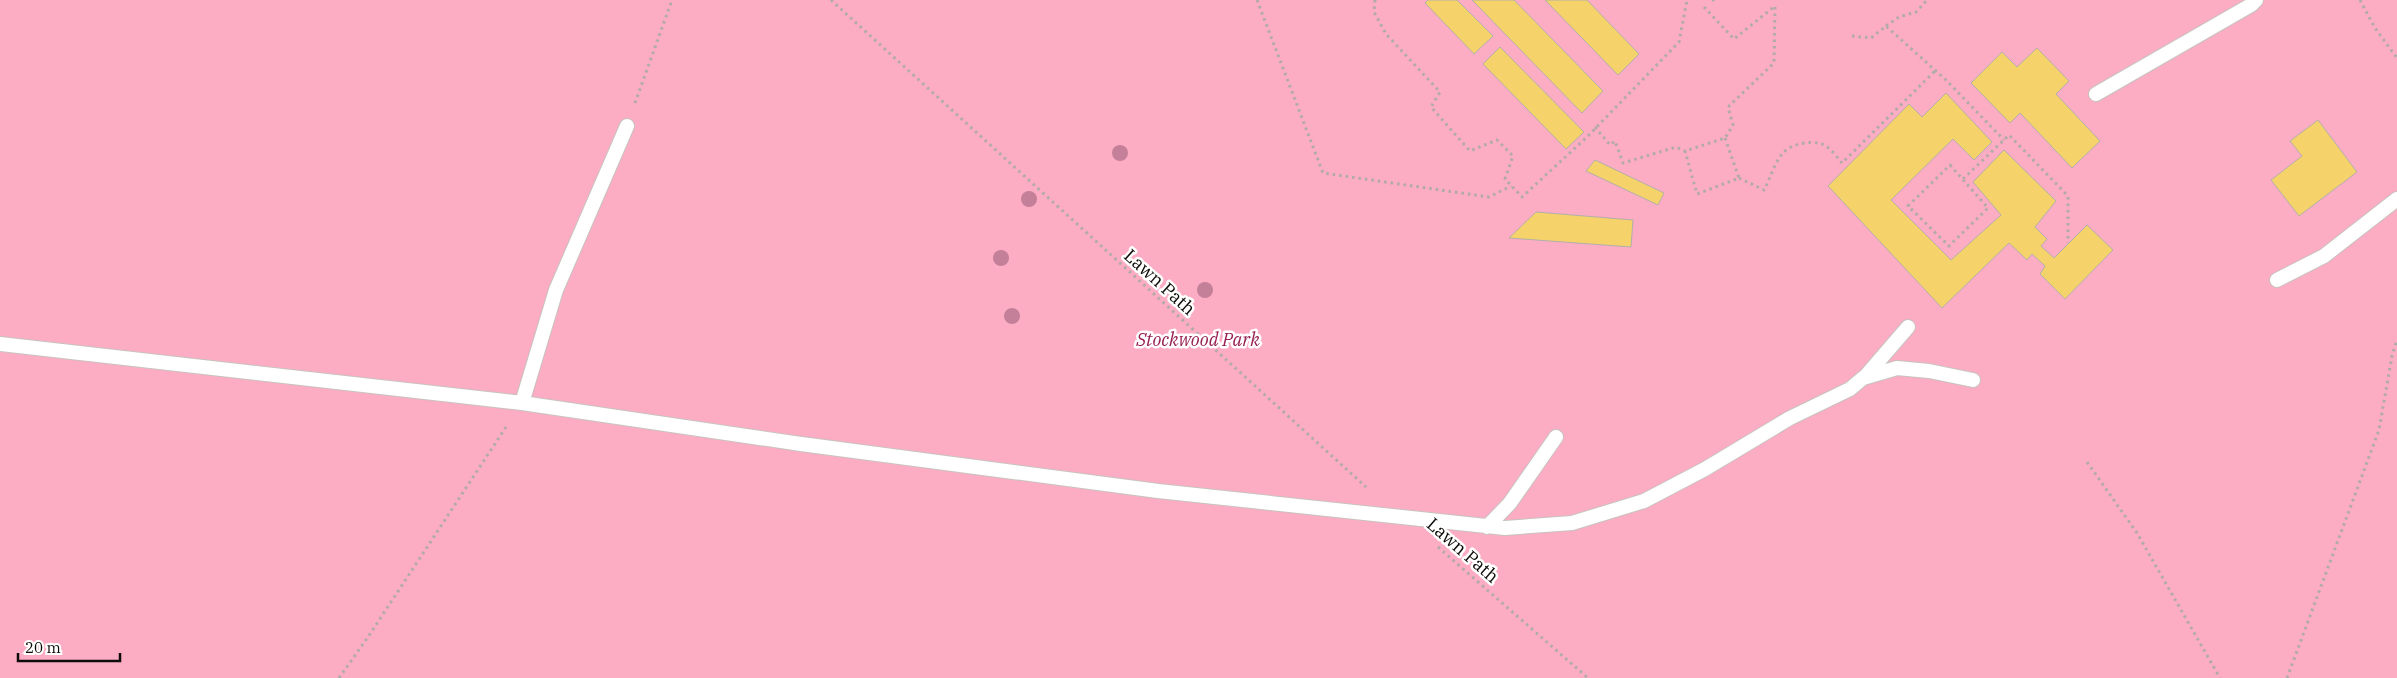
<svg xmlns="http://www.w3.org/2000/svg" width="2397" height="678" font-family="'IBM Plex Serif',serif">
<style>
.green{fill:#fcacc3}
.building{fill:#f6d26a;stroke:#b2b0aa}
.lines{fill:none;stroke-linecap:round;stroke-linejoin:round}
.service-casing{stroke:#c8c3be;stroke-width:16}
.path{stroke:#b0aba7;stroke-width:3;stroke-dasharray:2.5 4;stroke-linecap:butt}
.service{stroke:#fff;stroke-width:14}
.tree{fill:#c48099}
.labels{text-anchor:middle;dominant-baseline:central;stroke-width:5;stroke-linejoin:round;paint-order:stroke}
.street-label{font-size:18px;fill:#0e0c0a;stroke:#fff}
.park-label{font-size:18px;font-style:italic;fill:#971f51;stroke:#fff}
</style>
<rect width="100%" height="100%" fill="#fcf6f1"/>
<!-- green -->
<path class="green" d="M0,0H2397V678H0Z"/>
<!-- building -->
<path class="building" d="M1428,0H1457L1493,36L1474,54L1425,3Z
M1472,0H1514L1603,91L1582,113Z
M1545,0H1587L1639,54L1618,75Z
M1500,47L1584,132L1566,149L1483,64Z
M2037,48L2069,81L2056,94L2100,141L2072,168L2020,113L2010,123L1971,83L2002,52L2017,67Z
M1946,93L1992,142L1974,160L1953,139L1891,200L1951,260L2001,215L1973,182L2004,150L2056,201L2035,227L2047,239L2041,246L2054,258L2087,225L2113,250L2065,299L2040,274L2045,266L2032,254L2027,260L2009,243L1942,308L1828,186L1909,104L1922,117Z
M2318,120L2357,172L2299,216L2271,180L2302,156L2290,141Z
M1595,160L1664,193L1658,205L1586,171Z
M1536,212L1633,220L1631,247L1509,238Z"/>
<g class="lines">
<!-- service casing -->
<g class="service-casing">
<path id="service" d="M2096,94L2251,5L2256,0
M2277,280L2324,256L2397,199
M0,344L522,403L801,444L1158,491L1505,528L1572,523L1644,501L1705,469L1790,418L1850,389L1863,378L1897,368L1929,371L1973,380
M1864,378L1908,327
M522,403L556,290L627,126
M1487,527L1510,503L1556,437"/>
</g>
<!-- path -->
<path class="path" d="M831,0L1366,487
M1257,0L1323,173L1489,197L1511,186
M1375,0L1374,12L1386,34L1440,92L1431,107L1470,151L1497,140L1513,156L1505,179L1522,197L1587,137L1679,42L1687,0
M1712,0H1718
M2360,0L2375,28L2397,58
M1704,7L1734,39L1775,6L1774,63L1728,107L1733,125L1725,138
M1886,26L1899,17L1916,12L1927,0
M1852,36L1871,38L1886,26L1946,80L2004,140
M635,103L672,0
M1595,127L1610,145L1615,141L1623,163L1676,147L1685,151
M1725,138L1739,178L1697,194L1685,151Z
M1950,165L1988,208L1949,246L1908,206Z
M1739,178L1764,190C1770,179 1774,164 1782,154C1790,144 1810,140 1822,144C1831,148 1837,157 1842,163L1935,71
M1963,179L2009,135L2068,196V243
M2087,462L2137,533L2220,678
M1438,547L1588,678
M339,678L368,637L506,427
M2287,678L2379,430L2392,356L2397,340"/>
<!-- service -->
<use href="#service" class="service"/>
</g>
<!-- trees -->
<g class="tree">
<circle cx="1120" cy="153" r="8"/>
<circle cx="1029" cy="199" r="8"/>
<circle cx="1001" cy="258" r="8"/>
<circle cx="1205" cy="290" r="8"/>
<circle cx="1012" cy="316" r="8"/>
</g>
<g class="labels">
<!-- street labels -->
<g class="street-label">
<text transform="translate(1160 282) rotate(42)">Lawn Path</text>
<text transform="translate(1463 550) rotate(41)">Lawn Path</text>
</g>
<!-- park labels -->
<g class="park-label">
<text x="1198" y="339">Stockwood Park</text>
</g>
</g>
<!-- scale -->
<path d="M18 653v8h102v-8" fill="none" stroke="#0e0c0a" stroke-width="2.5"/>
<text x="25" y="653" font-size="15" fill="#0e0c0a" stroke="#ffffff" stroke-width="4" paint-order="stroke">20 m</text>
</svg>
